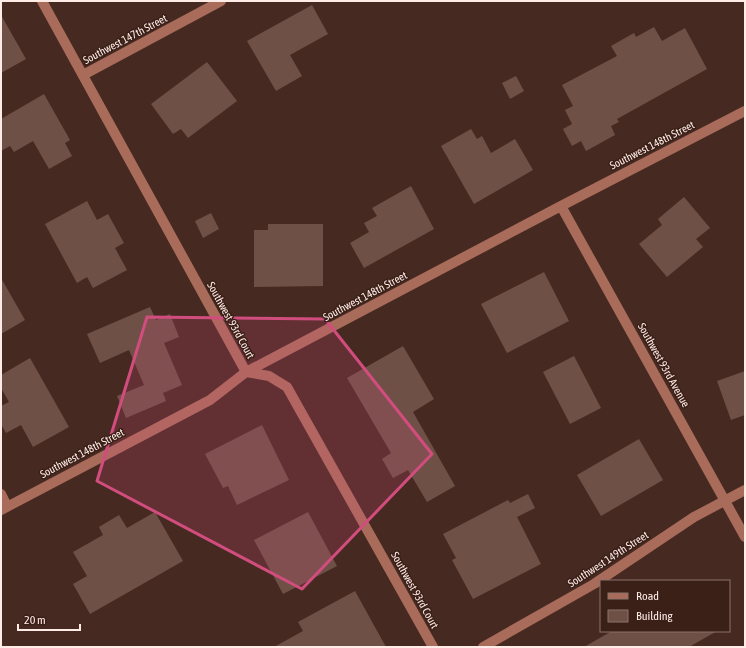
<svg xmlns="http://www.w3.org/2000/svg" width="746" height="648" font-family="'Asap Condensed',sans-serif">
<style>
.building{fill:#6f5047}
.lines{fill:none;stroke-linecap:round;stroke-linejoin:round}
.minor{stroke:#aa6c5a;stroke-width:10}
.marked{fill:#d14d7e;fill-opacity:0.2;stroke:#d14d7e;stroke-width:3;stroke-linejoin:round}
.labels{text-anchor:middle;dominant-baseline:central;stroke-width:3;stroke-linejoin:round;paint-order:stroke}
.street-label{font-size:11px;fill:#ffece6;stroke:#3b2018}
</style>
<rect width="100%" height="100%" fill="#462a21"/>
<!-- building -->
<path class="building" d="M312,5L328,34L290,55L302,76L276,91L247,41Z
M1,15L26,59L1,73Z
M654,27L662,41L685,28L707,69L617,119L619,122L611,126L615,135L586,151L581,141L572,146L563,129L572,124L565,110L573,106L562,85L617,56L611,46L634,33L636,37Z
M207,62L237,101L188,138L181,129L173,134L151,104Z
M516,76L524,91L510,99L502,83Z
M44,94L70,140L65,143L72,156L49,169L33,141L14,152L10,146L1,151V119Z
M471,129L477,139L482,136L491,153L515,139L533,170L474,204L441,146Z
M411,186L434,229L364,268L350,243L369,232L364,223L377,216L372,208Z
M684,197L710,228L696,239L703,247L667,277L639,244L662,225L658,219Z
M87,201L97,220L108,214L124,243L115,248L127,270L93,288L87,277L77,283L45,224Z
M211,213L219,229L203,238L195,221Z
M268,224H323V286L254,287V230H268Z
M544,272L569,321L507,353L481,304Z
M1,278L25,320L1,334Z
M150,307L156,320L170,314L179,337L164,343L182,385L163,393L166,401L126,418L117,396L144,385L129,350L100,363L87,334Z
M403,346L434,399L413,412L455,486L427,502L408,470L393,478L382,459L391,453L347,378Z
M574,356L601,408L570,424L543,372Z
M30,358L69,427L33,447L21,425L6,433L1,424V406L9,402L1,388V375Z
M745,371V415L731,420L717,381Z
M262,425L289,480L237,505L228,486L223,488L205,454Z
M639,439L663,480L601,516L577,475Z
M528,494L535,508L517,517L518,519L541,564L473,599L452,560L456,558L443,534L508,500L510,503Z
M155,512L183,561L90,614L73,584L87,576L73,552L103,535L99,527L119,515L127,528Z
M308,512L337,566L283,594L254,540Z
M355,591L386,647H274L303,631L298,622Z
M612,631H717L689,647H584Z"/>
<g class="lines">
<!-- minor -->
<path class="minor" d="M42,1L246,372
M83,75L221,1
M561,206L745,537
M246,372L269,376L287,387L433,647
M1,494L7,506
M1,510L210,400L246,372L561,206L745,111
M483,647L594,584L694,517L745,490"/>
</g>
<!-- marked area -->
<path class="marked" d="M147,317L325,319L432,454L302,589L97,481Z"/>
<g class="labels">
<!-- street labels -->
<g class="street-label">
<text transform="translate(125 39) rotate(-28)">Southwest 147th Street</text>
<text transform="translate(652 145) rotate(-27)">Southwest 148th Street</text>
<text transform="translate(365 296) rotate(-28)">Southwest 148th Street</text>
<text transform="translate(231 320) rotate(61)">Southwest 93rd Court</text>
<text transform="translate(664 365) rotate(61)">Southwest 93rd Avenue</text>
<text transform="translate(82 453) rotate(-28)">Southwest 148th Street</text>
<text transform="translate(608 559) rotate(-33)">Southwest 149th Street</text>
<text transform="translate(415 590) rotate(61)">Southwest 93rd Court</text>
</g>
</g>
<!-- border -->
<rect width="746" height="648" fill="none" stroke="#ffece6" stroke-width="4"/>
<!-- legend -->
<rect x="600" y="580" width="130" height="52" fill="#3b2018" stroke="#89726a"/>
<rect x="608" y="593" width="20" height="6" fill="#aa6c5a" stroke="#89726a"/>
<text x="636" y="600" font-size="12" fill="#ffece6">Road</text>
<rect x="608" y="610" width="20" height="12" fill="#6f5047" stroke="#89726a"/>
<text x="636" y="620" font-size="12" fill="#ffece6">Building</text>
<!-- scale -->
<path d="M18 624v6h62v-6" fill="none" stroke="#ffece6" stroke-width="2"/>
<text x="24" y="624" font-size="12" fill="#ffece6" stroke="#3b2018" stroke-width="3" paint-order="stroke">20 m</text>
</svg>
